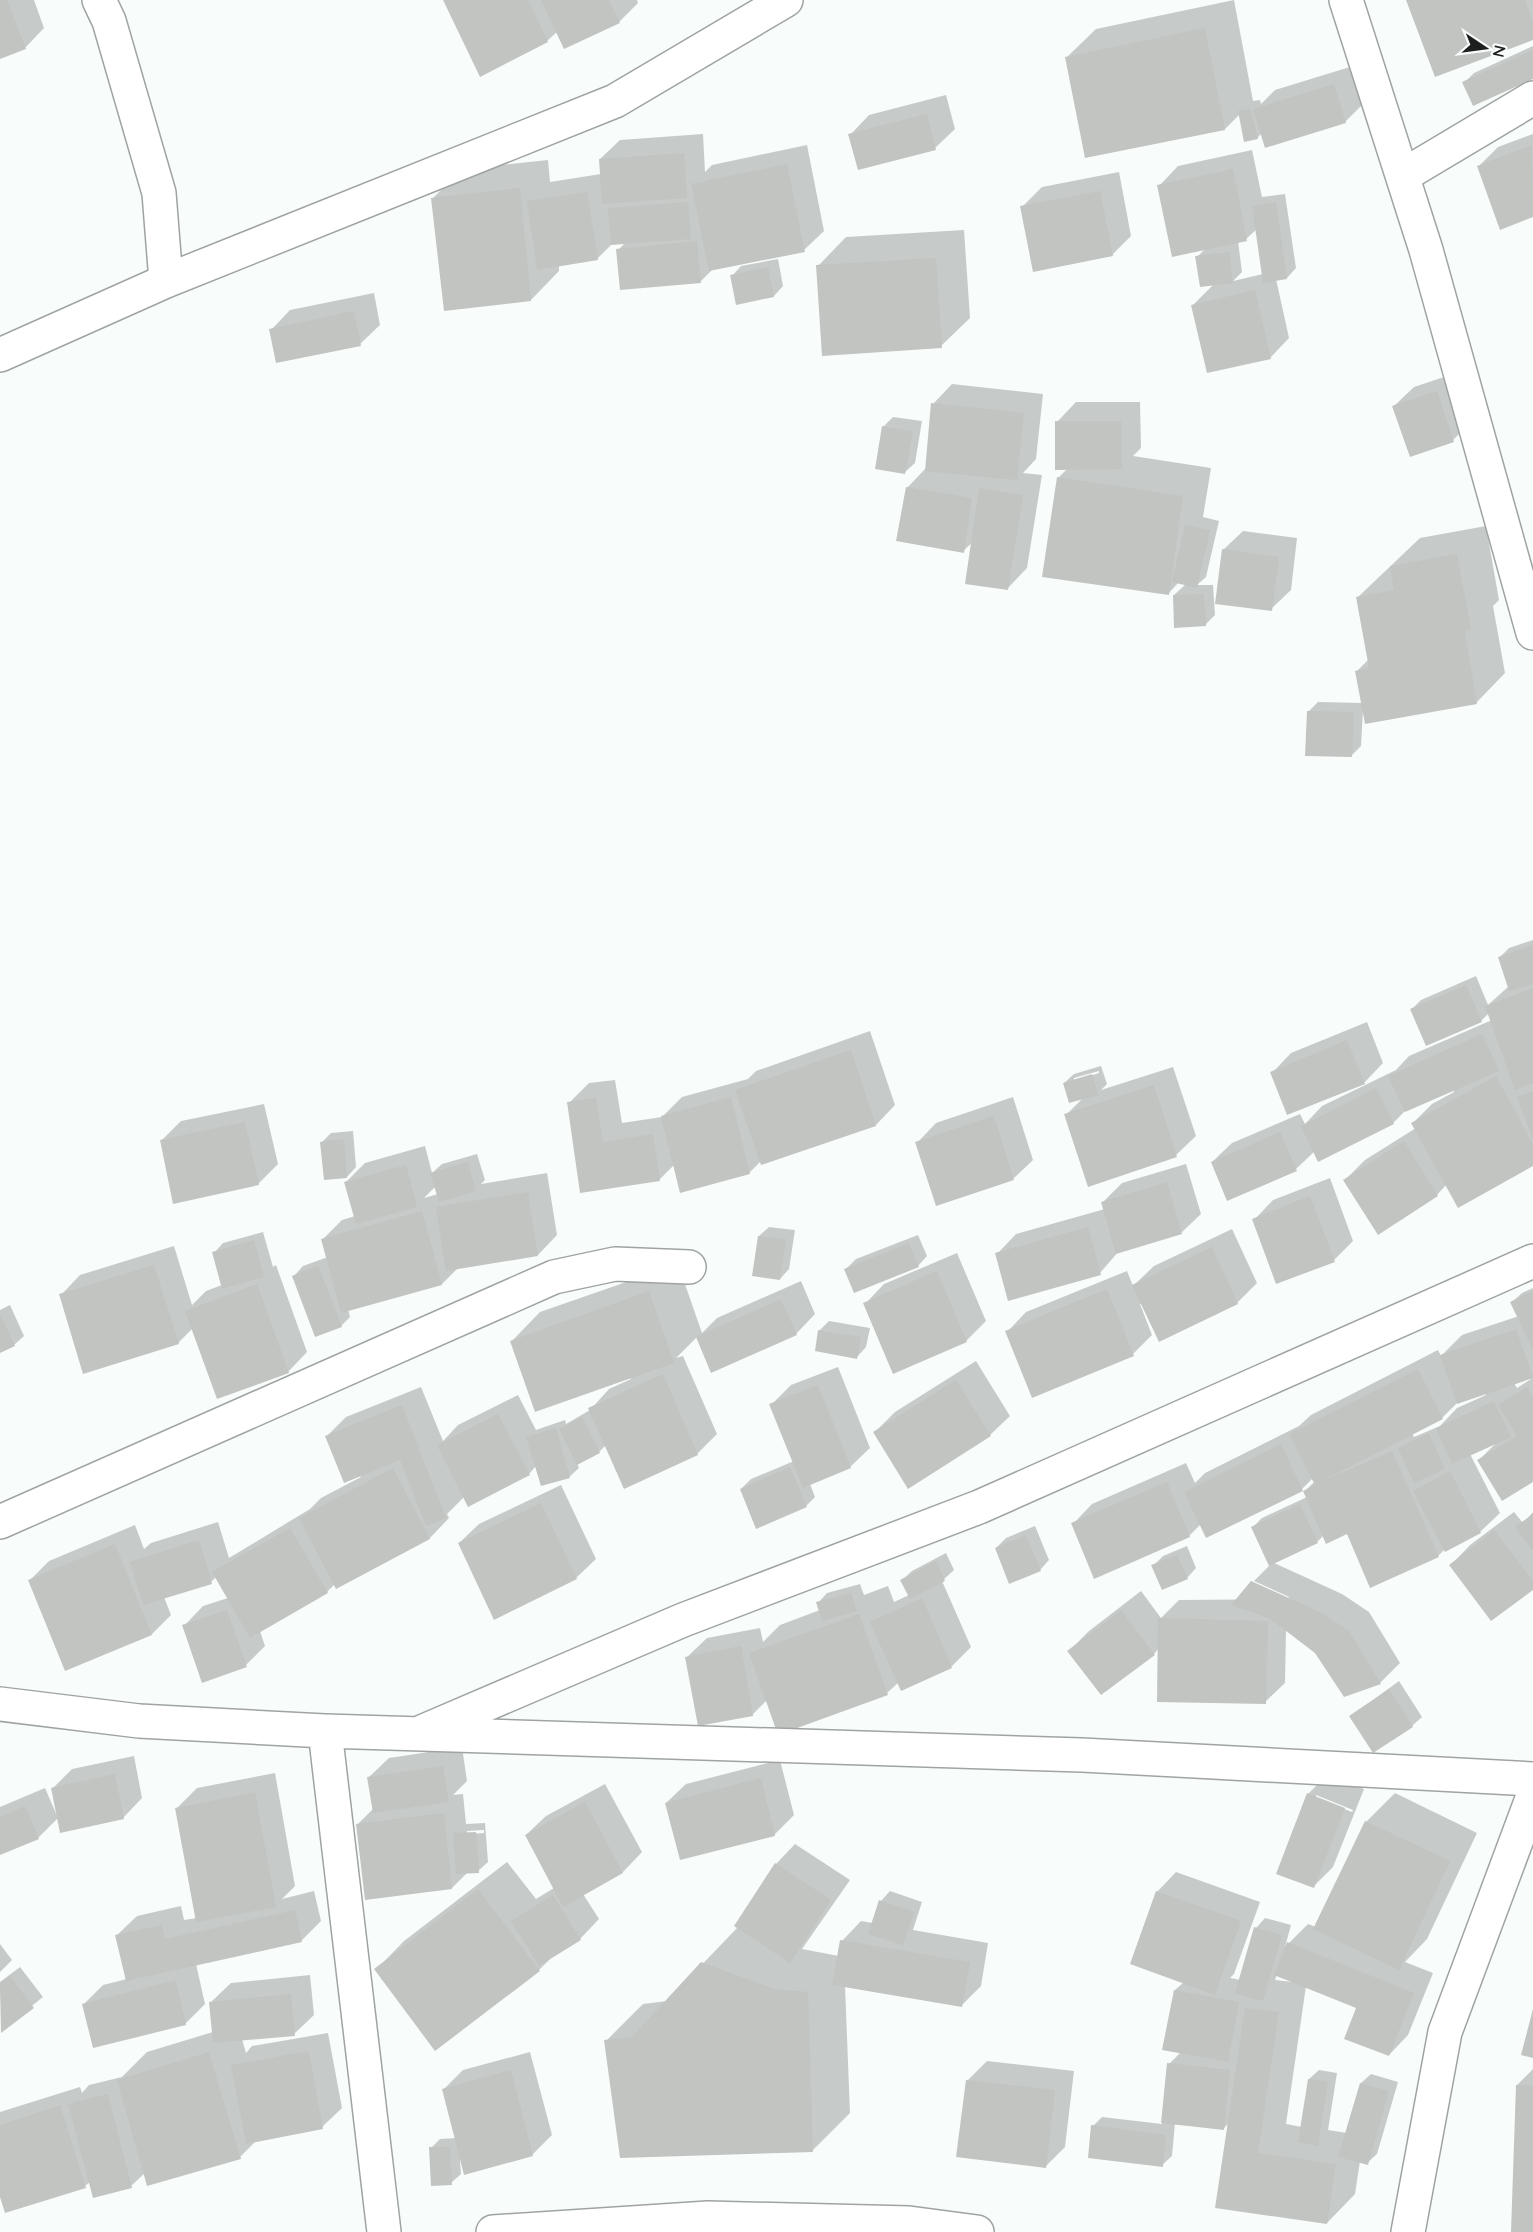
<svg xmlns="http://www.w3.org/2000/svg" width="1533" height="2232" font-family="Quicksand,sans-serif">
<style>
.shadow{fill:#0003;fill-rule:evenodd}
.building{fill:#c1c4c1}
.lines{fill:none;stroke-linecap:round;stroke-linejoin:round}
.minor-casing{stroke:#9fa4a3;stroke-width:36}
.tertiary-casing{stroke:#9fa4a3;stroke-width:36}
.minor{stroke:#fff;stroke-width:33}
.tertiary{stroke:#fff;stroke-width:33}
</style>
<rect width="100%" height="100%" fill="#f8fdfb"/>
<!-- shadow -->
<path class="shadow" d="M0,0H34L44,28L25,48L0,57Z
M444,0H637L638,3L619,22L557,32L547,41Z
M1234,0L1253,101L1260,100L1261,104L1275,90L1353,66L1365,102L1345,122L1262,133L1257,138L1240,114L1225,129L1067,57L1096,29Z
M1408,0H1533V38Z
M1533,46V78L1464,83L1474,73Z
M946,95L955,129L935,148L850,135L869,115Z
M703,134L705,172L712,165L807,145L824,231L804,250L713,269L700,282L618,250L626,242L613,243L597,259L559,265V271L531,300L433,198L462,169L548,160L550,182L601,174L600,159L620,140Z
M1533,134V216L1501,228L1479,166L1498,147Z
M1252,150L1262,197L1285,194L1296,268L1287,278L1276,279L1289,338L1270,358L1193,305L1214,284L1197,257L1206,248L1159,186L1178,166ZM1257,229L1263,274L1233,281L1242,272L1238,241L1246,239Z
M1119,172L1131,236L1112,255L1022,207L1042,187Z
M964,230L970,318L941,346L818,266L846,237Z
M778,259L783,286L774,296L732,276L741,266Z
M374,293L380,325L360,344L271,330L290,310Z
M1456,373L1473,421L1453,440L1394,406L1414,387Z
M952,384L1043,394L1036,459L1023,473L1042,475L1027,568L1008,588L973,542L963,551L907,488L926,468L933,404Z
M1076,402H1140L1141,448L1133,456L1211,468L1203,517L1219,521L1206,577L1197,585H1213L1215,615L1205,625L1174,595L1186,584L1179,582L1168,594L1058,478L1068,468L1057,422Z
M893,417L922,421L915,463L905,472L883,427Z
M1486,526L1499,600L1493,606L1505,673L1477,702L1363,710L1361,746L1352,755L1308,712L1318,702L1363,703L1357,671L1369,659L1358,597L1420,538Z
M1243,531L1297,538L1291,590L1271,609L1223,550Z
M1533,940V1165L1447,1184L1437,1195L1345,1180L1365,1160L1416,1128L1413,1123L1432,1104L1454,1092L1453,1089L1406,1110L1393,1123L1315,1151L1296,1169L1212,1162L1232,1143L1300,1114L1305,1124L1322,1106L1396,1070L1409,1056L1492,1020L1489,1013L1481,1021L1412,1009L1421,1000L1476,976L1488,1005L1509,986L1499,958L1509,948Z
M1367,1022L1383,1063L1364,1083L1272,1073L1291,1053Z
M870,1031L895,1105L876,1125L762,1164L761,1161L749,1173L675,1164L660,1179L582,1191L569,1103L589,1083L615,1080L622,1123L662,1117L682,1097L748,1079L756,1071Z
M1101,1066L1107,1084L1101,1090L1173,1067L1196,1136L1176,1155L1066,1115L1083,1098L1064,1083L1074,1074ZM1099,1071V1073L1074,1081V1078Z
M1013,1097L1033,1160L1013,1179L917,1143L936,1123Z
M264,1104L278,1164L258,1184L161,1141L181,1121Z
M353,1131L356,1167L347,1177L322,1142L331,1133Z
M425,1146L432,1173L442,1164L477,1154L485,1180L481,1184L547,1173L557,1235L538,1255L458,1268L442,1284L348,1309L350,1317L341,1326L294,1276L303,1266L328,1257L323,1239L342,1220L355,1216L346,1182L365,1163ZM436,1186L438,1194L424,1198Z
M1186,1164L1201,1214L1181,1233L1119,1251L1100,1273L997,1254L1016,1234L1105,1209L1103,1202L1122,1183Z
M1330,1178L1353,1241L1334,1260L1254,1220L1273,1200Z
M769,1227L795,1230L789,1269L780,1279L759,1236Z
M1232,1229L1257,1283L1237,1303L1140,1304L1152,1335L1133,1354L1007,1332L1026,1312L1127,1271L1133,1286L1154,1266Z
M263,1232L273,1267L276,1265L307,1352L288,1372L193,1328L178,1343L61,1295L80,1275L174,1246L192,1305L206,1291L222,1285L214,1253L223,1243Z
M918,1235L927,1256L918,1266L846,1269L856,1259Z
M957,1253L986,1321L966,1341L865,1304L884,1284Z
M678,1264L702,1333L717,1318L801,1281L815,1314L796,1334L697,1337L676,1358L683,1356L717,1434L697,1454L625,1487L606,1445L599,1452L577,1463L579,1468L569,1477L536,1466L529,1474L465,1496L447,1514L449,1518L430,1538L337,1587L335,1584L327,1592L260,1631L265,1646L246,1665L184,1626L203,1606L228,1598L216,1577L211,1582L164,1597L171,1615L152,1634L66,1669L30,1580L49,1561L135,1525L144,1549L151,1543L218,1522L229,1558L310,1509L321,1498L361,1477L326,1437L346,1417L421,1387L443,1441L458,1425L518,1395L536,1430L565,1420L566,1424L590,1410L609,1389L631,1379L630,1377L512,1341L540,1312Z
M1533,1288V1480L1479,1460L1497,1442L1470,1454L1500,1513L1480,1532L1445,1549L1438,1556L1347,1532L1324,1535L1317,1542L1272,1562L1342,1594L1369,1612L1400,1663L1381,1682L1344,1695L1316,1652L1286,1629L1285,1683L1265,1702L1159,1648L1154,1654L1069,1651L1089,1631L1141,1591L1161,1618L1179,1600L1288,1599L1289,1597L1254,1581L1270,1565L1253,1527L1262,1518L1307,1497L1305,1491L1315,1481L1312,1479L1302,1489L1201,1524L1189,1536L1073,1524L1092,1504L1186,1463L1195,1483L1205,1473L1299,1426L1311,1415L1438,1350L1441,1356L1462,1335L1519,1316L1512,1302L1522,1293ZM1530,1378L1531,1379L1517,1388L1514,1383ZM1485,1393L1486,1395L1457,1408L1440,1426L1414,1437L1412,1433L1442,1418L1457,1403Z
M10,1305L24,1336L14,1345L0,1352V1310Z
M829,1321L870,1328L866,1347L857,1357L819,1331Z
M976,1361L1010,1416L990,1435L875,1432L895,1412Z
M838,1367L870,1448L850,1467L810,1484L815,1497L806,1506L741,1489L751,1479L794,1461L771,1405L791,1385Z
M561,1485L596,1559L576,1578L459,1543L479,1524Z
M1514,1512L1523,1523L1533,1512V1588L1451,1565L1470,1545Z
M1035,1526L1049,1560L1040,1570L996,1548L1006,1538Z
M1187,1546L1196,1568L1187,1578L1153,1566L1163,1556Z
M946,1553L954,1570L942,1581L971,1647L952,1666L902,1689L899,1682L887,1693L767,1700L752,1715L687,1657L707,1638L760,1628L763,1642L780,1625L820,1610L818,1603L827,1593L860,1584L864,1595L888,1586L894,1602L909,1595L902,1580L912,1571Z
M1399,1681L1422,1717L1412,1726L1351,1716Z
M462,1747L467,1781L453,1795L463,1794L466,1824L485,1823L488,1862L478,1871L468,1872L452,1888L357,1825L374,1808L369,1777L389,1758ZM484,1830V1833L467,1834V1831Z
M134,1756L142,1798L123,1818L53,1788L72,1769Z
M780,1760L794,1815L774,1835L666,1803L686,1784Z
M275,1773L295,1886L282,1899L314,1891L321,1921L301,1941L196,1964L205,2004L186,2023L94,2046L84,2004L103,1985L127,1979L117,1935L137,1916L181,1906L184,1920L197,1918L177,1808L197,1788Z
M1328,1774L1364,1789L1333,1867L1314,1886L1308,1794ZM1316,1795L1353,1810L1352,1812L1316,1798Z
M605,1784L642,1852L623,1872L583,1894L599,1919L580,1939L553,1956L539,1970H376L404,1941L507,1862L536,1899L554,1888L526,1835L546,1816Z
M45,1788L58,1818L38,1838L0,1854V1807Z
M1395,1793L1477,1833L1427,1939L1405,1962L1433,1973L1408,2035L1389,2055L1358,2007L1306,1986L1286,2124L1302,2127L1309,2079L1319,2070L1337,2073L1328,2130L1347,2133L1361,2083L1371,2074L1398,2082L1377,2154L1367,2163L1360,2161L1355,2194L1327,2223L1217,2207L1230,2122L1223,2129L1175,2123L1172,2156L1162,2165L1093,2126L1102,2117L1162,2124L1169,2064L1181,2052L1175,1990L1184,1982L1157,1892L1176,1872L1260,1902L1234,1974L1230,1978L1241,1980L1256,1928L1265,1918L1291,1925L1285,1947L1308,1924L1316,1927L1366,1822ZM1277,1974L1293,1982L1275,1980Z
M795,1844L850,1880L802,1949L839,1956L842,1941L861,1921L873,1923L881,1901L890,1891L922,1902L913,1930L988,1943L981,1986L962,2005L845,1986L850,2113L813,2150L606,2041L643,2004L667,2001L738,1927L776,1864Z
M0,1944L12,1960L0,1972Z
M20,1967L43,1997L2,2030L0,1982Z
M310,1975L314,2015L294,2034L242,2039L246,2053L252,2046L328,2033L342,2108L322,2127L257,2140L240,2157L145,2173L131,2186L90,2182L85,2186L0,2192V2112L80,2087L82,2093L89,2085L122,2077L147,2052L213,2032L211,2002L231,1983Z
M530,2052L552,2135L532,2155L460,2160L461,2174L451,2183L431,2148L440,2139L456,2138L443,2090L463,2070Z
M987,2061L1074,2071L1065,2147L1045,2167L967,2081Z
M1533,2069V2232H1512L1517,2085Z"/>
<!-- building -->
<path class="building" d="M0,0H7L26,49L0,59Z
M443,0H528L548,42L480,77Z
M541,0H609L620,23L564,49Z
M1406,0H1525L1533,23V40L1435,77Z
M1205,28L1225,130L1085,158L1065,57Z
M1533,50V79L1473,106L1462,82Z
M1334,84L1346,123L1265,148L1253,109Z
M1250,109L1258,139L1244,142L1238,111Z
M927,114L936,150L858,170L848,134Z
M1532,145L1533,217L1500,230L1477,166Z
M684,153L687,198L602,204L599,159Z
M787,164L805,252L709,271L691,184Z
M1233,169L1247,241L1172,257L1157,185Z
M520,188L531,301L444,311L431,198Z
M1100,191L1113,256L1033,272L1020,206Z
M587,192L598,260L537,270L527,201Z
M688,202L691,239L611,245L608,208Z
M1276,202L1287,279L1263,283L1252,206Z
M697,241L701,283L620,290L616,249Z
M1229,252L1233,283L1200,287L1195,256Z
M936,258L942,348L822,356L816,265Z
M768,267L774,297L736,305L730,275Z
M1255,290L1271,359L1207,373L1191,305Z
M354,311L361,346L276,363L269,329Z
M1437,391L1454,442L1410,457L1392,406Z
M931,403L1024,413L1017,480L925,471Z
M1055,421H1121L1122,469L1055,470Z
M882,426L913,431L905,474L875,469Z
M1057,477L1183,496L1169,595L1042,577Z
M906,487L972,498L964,553L896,541Z
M979,488L1023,495L1008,590L965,584Z
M1185,525L1210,530L1197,588L1172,582Z
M1222,549L1279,557L1272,611L1215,604Z
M1457,554L1471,630L1465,632L1477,704L1365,724L1355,671L1369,668L1356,597L1394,590L1390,566Z
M1204,594L1206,626L1174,628L1173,595Z
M1307,711L1354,712L1352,757L1305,756Z
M1533,945V984L1509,991L1498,957Z
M1466,985L1482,1022L1426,1046L1410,1009Z
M1533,988V1083L1515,1090L1485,1006Z
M1482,1034L1499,1071L1405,1112L1388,1076Z
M1347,1040L1365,1084L1287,1115L1270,1072Z
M851,1050L876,1126L761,1165L735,1090Z
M1092,1074L1098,1095L1069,1103L1063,1083Z
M1496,1076L1533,1144V1166L1458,1208L1411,1123Z
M1154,1085L1177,1157L1088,1187L1064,1114Z
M1376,1088L1394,1124L1318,1162L1301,1126Z
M1533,1091V1140L1517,1097Z
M731,1097L750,1174L680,1193L661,1116Z
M596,1098L603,1142L653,1134L660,1181L580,1193L567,1102Z
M994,1116L1014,1180L936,1206L915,1142Z
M245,1122L259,1185L173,1204L160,1140Z
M1280,1132L1297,1171L1227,1201L1211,1162Z
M344,1139L347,1178L324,1180L320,1142Z
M1404,1141L1438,1196L1378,1235L1343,1180Z
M468,1162L476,1191L439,1202L430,1173Z
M406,1165L417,1207L356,1224L344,1182Z
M1167,1182L1182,1234L1116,1254L1101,1202Z
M528,1192L538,1256L446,1271L436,1207Z
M1310,1196L1335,1262L1276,1284L1252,1219Z
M422,1211L442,1285L341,1313L321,1239Z
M1088,1227L1101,1275L1008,1301L995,1253Z
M758,1236L786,1239L780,1280L752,1276Z
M254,1240L264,1277L222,1289L212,1252Z
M909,1243L919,1267L854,1293L844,1269Z
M1212,1247L1238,1304L1159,1342L1132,1285Z
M154,1265L179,1344L83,1374L59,1294Z
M318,1265L342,1327L315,1337L292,1276Z
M937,1271L967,1342L893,1374L863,1303Z
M257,1284L289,1373L217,1399L185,1311Z
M1107,1289L1134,1356L1032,1398L1005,1331Z
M649,1291L674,1363L535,1412L510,1341Z
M1533,1291V1350L1510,1302Z
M781,1299L797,1335L711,1373L696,1337Z
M0,1314L15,1346L0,1353Z
M1516,1329L1533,1378L1457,1404L1440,1355Z
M818,1330L861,1337L857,1359L815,1351Z
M1418,1369L1443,1419L1318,1483L1392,1451L1439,1557L1370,1588L1347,1534L1326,1544L1303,1491L1315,1485L1289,1434Z
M663,1374L698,1455L624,1489L588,1408Z
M956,1380L991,1436L908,1489L873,1432Z
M818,1385L851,1468L803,1488L769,1404Z
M1527,1387L1533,1398V1482L1502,1501L1477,1460L1517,1436L1498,1405Z
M1494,1401L1511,1437L1452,1464L1436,1428Z
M402,1405L446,1518L426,1526L400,1460L344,1483L325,1436Z
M498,1414L530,1475L468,1507L437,1445Z
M582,1417L600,1453L577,1465L559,1429Z
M556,1428L570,1478L541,1486L526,1437Z
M1429,1433L1445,1469L1414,1483L1398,1448Z
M1281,1444L1303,1491L1206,1538L1184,1492Z
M790,1467L807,1507L756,1529L740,1489Z
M393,1468L430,1539L336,1589L299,1518Z
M1450,1471L1481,1533L1445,1552L1413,1491Z
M1167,1482L1190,1537L1094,1579L1071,1523Z
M541,1503L577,1579L494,1620L458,1543Z
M1300,1504L1318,1543L1269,1566L1251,1527Z
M1533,1514V1551L1515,1527Z
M290,1528L328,1593L250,1638L212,1572Z
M1494,1530L1533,1581V1590L1491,1621L1449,1565Z
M1026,1535L1041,1571L1009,1584L995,1548Z
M199,1540L212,1584L143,1605L130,1562Z
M115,1544L152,1635L65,1671L28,1580Z
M1177,1555L1188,1579L1162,1590L1151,1565Z
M936,1561L945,1581L910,1599L900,1580Z
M1251,1581L1322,1613L1349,1631L1381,1684L1344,1697L1315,1653L1269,1618L1231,1605Z
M851,1593L857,1611L822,1621L816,1602Z
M922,1598L952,1668L901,1691L870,1622Z
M227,1610L247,1667L202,1683L182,1625Z
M1121,1610L1155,1655L1101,1695L1067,1651Z
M859,1614L888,1695L778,1735L749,1653Z
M1158,1618L1268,1621L1266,1704L1157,1702Z
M741,1646L753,1716L698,1726L685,1657Z
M1389,1689L1413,1727L1373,1753L1349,1716Z
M443,1766L449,1802L373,1813L367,1777Z
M115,1774L124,1819L60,1833L51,1788Z
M761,1778L775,1836L680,1860L665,1803Z
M255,1792L276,1907L196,1922L175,1808Z
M1307,1793L1345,1808L1314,1888L1276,1874Z
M585,1802L623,1873L563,1907L525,1835Z
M25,1806L39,1839L0,1855V1817Z
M444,1813L452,1889L365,1900L356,1824Z
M1365,1821L1450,1861L1399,1970L1313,1929Z
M476,1832L479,1873L456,1874L453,1833Z
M775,1863L831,1900L790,1963L734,1926Z
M478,1889L540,1971L435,2051L374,1969Z
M1156,1891L1241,1921L1215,1995L1130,1964Z
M553,1895L581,1940L539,1966L511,1921Z
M879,1900L914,1912L903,1945L868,1934Z
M295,1910L302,1942L126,1981L115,1935L162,1925L165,1939Z
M1254,1927L1282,1935L1263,2001L1235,1993Z
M840,1940L970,1962L962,2007L832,1985Z
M1287,1942L1414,1993L1389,2056L1344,2039L1356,2008L1274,1975Z
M701,1962L774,1989L808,1992L813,2152L620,2158L604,2040L632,2037Z
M10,1976L34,2008L1,2033L0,1983Z
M176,1980L186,2025L93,2048L82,2004Z
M1174,1990L1239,2002L1228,2062L1162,2050Z
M291,1994L295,2036L213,2043L209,2002Z
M1245,2008L1279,2012L1258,2153L1336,2164L1327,2224L1215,2208Z
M1533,2009V2058L1521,2055Z
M309,2051L323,2129L246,2144L231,2065Z
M209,2052L241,2159L147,2186L117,2080Z
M1167,2063L1230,2070L1224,2130L1161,2123Z
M511,2070L533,2156L464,2175L442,2089Z
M1308,2079L1328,2082L1318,2146L1298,2142Z
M966,2080L1055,2090L1046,2168L956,2157Z
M1360,2083L1389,2091L1368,2165L1338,2157Z
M1516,2085H1533V2232H1511Z
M108,2094L132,2188L93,2198L68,2104Z
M60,2105L86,2188L5,2213L0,2197V2125Z
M1091,2125L1166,2135L1163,2167L1088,2158Z
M429,2147H450L452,2185L431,2186Z"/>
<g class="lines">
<!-- minor casing -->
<g class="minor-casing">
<path id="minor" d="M99,0L109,21L159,193L166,281
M1404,175L1533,98
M0,355L166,281L615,101L786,0
M0,1522L554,1277L615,1264L689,1267
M0,1704L139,1721L325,1731L1082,1755L1533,1779
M325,1731L384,2232
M424,1731L683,1620L979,1507L1533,1261"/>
</g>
<!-- tertiary casing -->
<g class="tertiary-casing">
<path id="tertiary" d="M1346,0L1426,250L1533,633
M493,2232L708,2218L909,2223L977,2232
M1408,2232L1445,2032L1533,1796"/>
</g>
<!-- minor -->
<use href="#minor" class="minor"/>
<!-- tertiary -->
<use href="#tertiary" class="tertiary"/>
</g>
<!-- north arrow -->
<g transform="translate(1485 48) rotate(103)" stroke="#f8fdfb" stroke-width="4.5" paint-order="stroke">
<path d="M0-4.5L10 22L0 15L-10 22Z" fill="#1d1f1f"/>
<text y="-9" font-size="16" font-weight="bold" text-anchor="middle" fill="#1d1f1f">N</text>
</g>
</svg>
